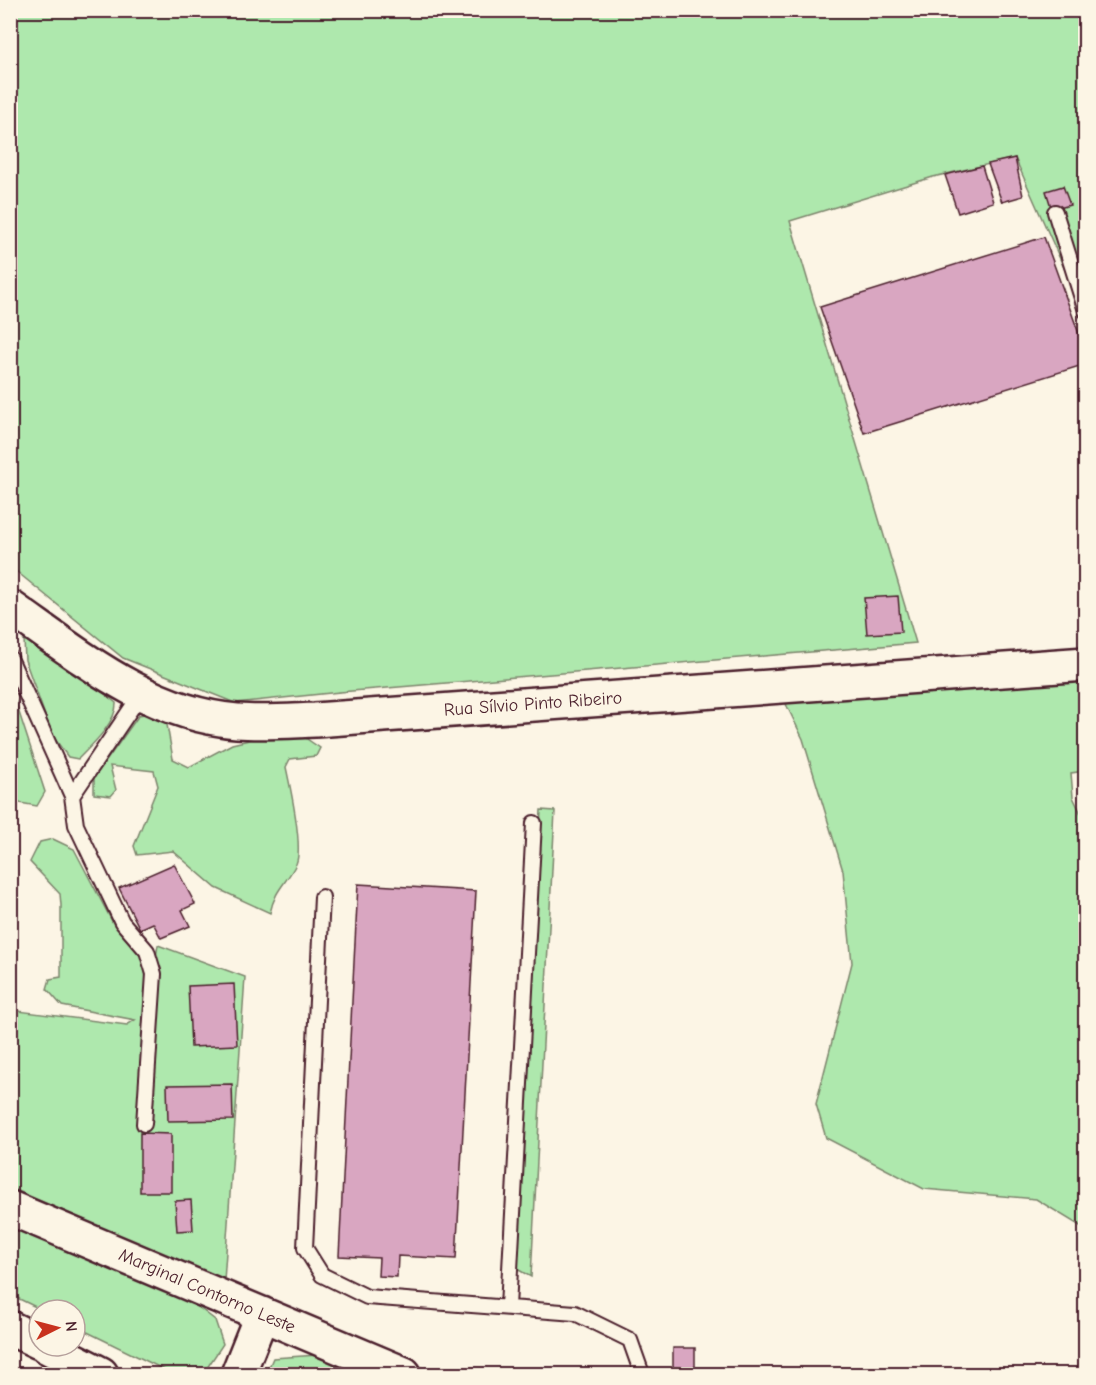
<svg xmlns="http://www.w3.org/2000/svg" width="1096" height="1385" font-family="'Comic Neue',sans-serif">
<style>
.green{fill:#aee8ad;stroke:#7c846c;stroke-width:1.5}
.building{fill:#d9a6c1;stroke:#4a1f2b;stroke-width:1.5}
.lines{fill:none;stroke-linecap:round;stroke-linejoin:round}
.service-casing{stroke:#4a1f2b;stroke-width:18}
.tertiary-casing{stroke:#4a1f2b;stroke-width:38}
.secondary-casing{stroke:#4a1f2b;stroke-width:38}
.motorway-casing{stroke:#4a1f2b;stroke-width:38}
.service{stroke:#fcf5e5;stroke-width:14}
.tertiary{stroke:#fcf5e5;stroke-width:33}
.secondary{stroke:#fcf5e5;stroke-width:33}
.motorway{stroke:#fcf5e5;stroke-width:33}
.labels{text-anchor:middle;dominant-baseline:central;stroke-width:4.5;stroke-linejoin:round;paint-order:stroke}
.street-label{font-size:18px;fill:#4a1f2b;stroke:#fcf5e5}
</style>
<rect width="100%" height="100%" fill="#fcf5e5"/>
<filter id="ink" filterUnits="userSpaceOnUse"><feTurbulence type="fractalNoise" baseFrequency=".0167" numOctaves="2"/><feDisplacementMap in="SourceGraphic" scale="12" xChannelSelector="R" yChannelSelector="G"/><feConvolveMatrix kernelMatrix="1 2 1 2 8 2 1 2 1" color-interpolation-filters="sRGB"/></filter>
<g filter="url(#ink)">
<!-- green -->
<path class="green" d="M10,11H1085V315L1015,158L933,177L790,221L916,643L340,692L235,703L123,658L11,567Z
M24,640L53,652L116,703C117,722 91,746 78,759L68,757L52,735L25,660Z
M1085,673V771L1071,773L1073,797L1086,824L1085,1229L1036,1199L924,1189L826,1138L816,1104L852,963L843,871L803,739L783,698Z
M11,697H14L45,792L37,806L20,803L11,798Z
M149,713L166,719L173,759L189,767L232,744L270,735L298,733L320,748L316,756L290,759L286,767C290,786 304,847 296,864C286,884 275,889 270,913L216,888L173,851L137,855L134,846L158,786L154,771L110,766L116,790L111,796L94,794V778L139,715Z
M541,810L555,811L531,1277L517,1269Z
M53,839L74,849L114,925L144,957L148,1003L158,945L245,977L224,1281L11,1188V1010L127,1025L135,1020L62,1006L47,989L50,979L61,977V905L60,894L30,862L40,842Z
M10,1223L184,1296L215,1320L223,1344L203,1374H173L75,1326V1310H42L11,1295Z
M318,1355L374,1374H266L273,1358Z"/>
<!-- building -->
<path class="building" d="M1015,158L1023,196L1002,202L988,164Z
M982,166L993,202L958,213L945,175Z
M1063,186L1070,205L1052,210L1046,191Z
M1044,237L1086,353V364L864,433L820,307Z
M898,596L901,632L867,634L864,598Z
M174,864L195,904L182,910L190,926L161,938L153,923L140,929L119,888Z
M358,884L476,891L456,1259L398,1256L397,1277L378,1276L379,1258L339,1256Z
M234,984L237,1045L191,1047L188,986Z
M232,1084L233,1120L168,1121L167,1085Z
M140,1133L171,1134V1192H140Z
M191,1200L193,1230L177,1231L175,1201Z
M673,1348H695V1374H673Z"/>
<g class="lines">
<!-- service casing -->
<g class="service-casing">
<path id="service" d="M1055,212L1086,311
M10,658L72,796L76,825L122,922L147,951L154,974L144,1124
M72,796L141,694
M322,897L305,1248L322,1275L367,1297L575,1313L630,1340L642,1374
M508,1307L534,823"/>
</g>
<!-- tertiary casing -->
<g class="tertiary-casing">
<path id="tertiary" d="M10,607C80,656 149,714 237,721C263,723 289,721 315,720L1086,664"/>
</g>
<!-- secondary casing -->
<g class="secondary-casing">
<path id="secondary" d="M10,1208L404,1374
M238,1374L262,1314"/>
</g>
<!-- motorway casing -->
<g class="motorway-casing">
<path id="motorway" d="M10,1328L39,1342
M46,1346L101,1374"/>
</g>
<!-- service -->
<use href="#service" class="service"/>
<!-- tertiary -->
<use href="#tertiary" class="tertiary"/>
<!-- secondary -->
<use href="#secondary" class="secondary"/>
<!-- motorway -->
<use href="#motorway" class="motorway"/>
</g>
</g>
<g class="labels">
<!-- street labels -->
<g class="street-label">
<text transform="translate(533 704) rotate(-4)">Rua Sílvio Pinto Ribeiro</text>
<text transform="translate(207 1291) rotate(23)">Marginal Contorno Leste</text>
</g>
</g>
<!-- margin -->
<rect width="1096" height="1385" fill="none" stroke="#fcf5e5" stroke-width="36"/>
<rect x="18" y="18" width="1060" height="1349" fill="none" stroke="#4a1f2b" stroke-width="2" filter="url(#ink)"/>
<!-- north arrow -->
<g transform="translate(57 1328) rotate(84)"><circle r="28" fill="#fcf5e5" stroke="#b59f9b" stroke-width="1.5"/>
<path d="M0-4.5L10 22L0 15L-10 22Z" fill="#c8321e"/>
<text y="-9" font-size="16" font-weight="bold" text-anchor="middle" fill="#4a1f2b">N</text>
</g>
</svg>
